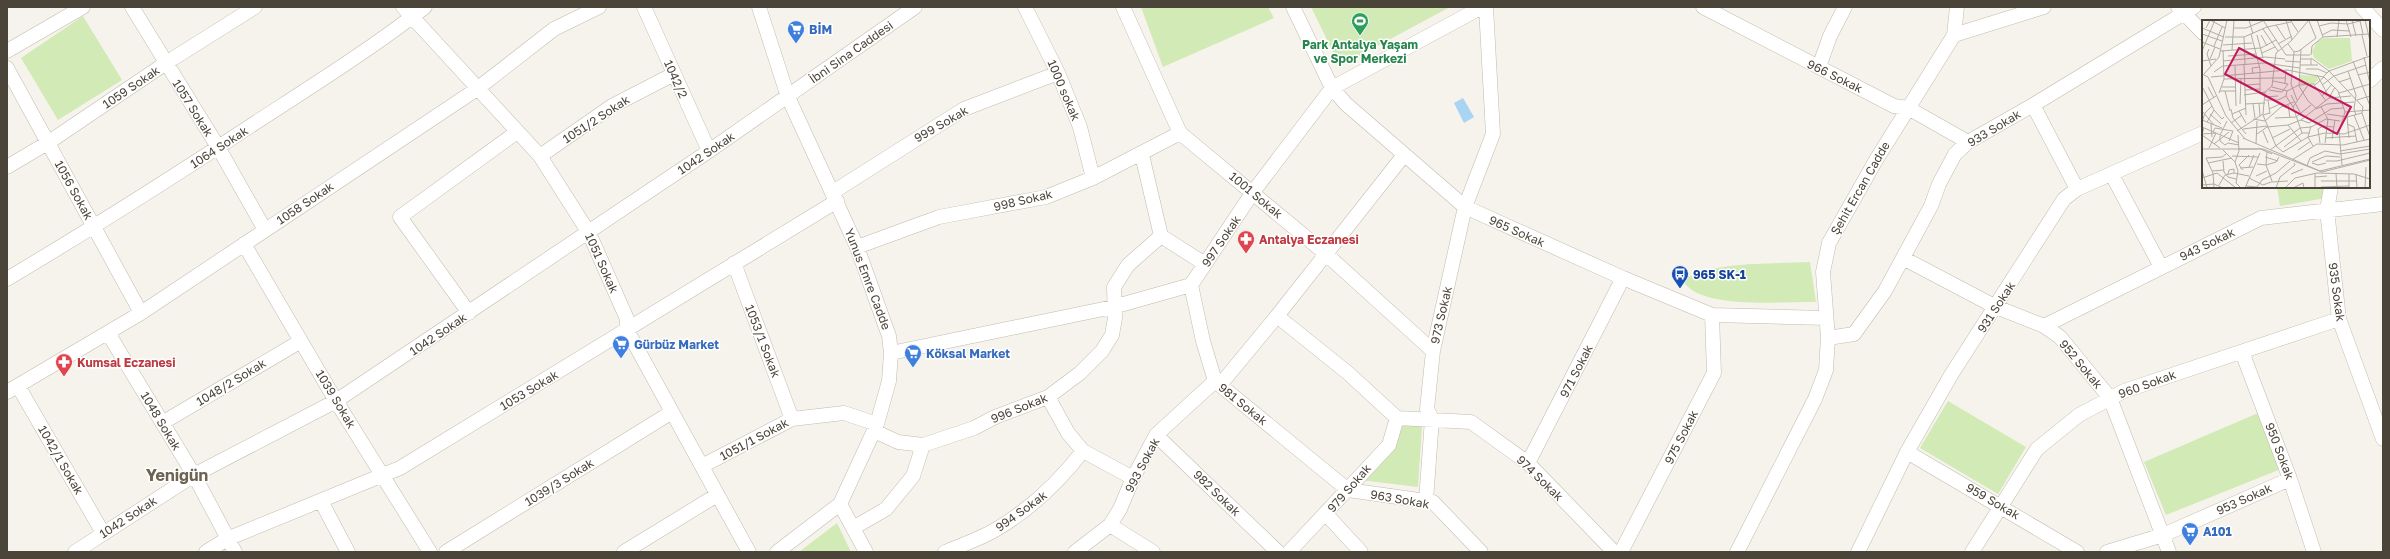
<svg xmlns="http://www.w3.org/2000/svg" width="2390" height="559" font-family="'Golos Text',sans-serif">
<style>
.green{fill:#d2eab5}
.water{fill:#a9d4f2}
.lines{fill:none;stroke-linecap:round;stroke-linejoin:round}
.minor-casing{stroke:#c2bbae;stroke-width:15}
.minor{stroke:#fff;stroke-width:14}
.labels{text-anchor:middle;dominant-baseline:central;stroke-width:3;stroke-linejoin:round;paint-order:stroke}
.shop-label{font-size:12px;font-weight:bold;fill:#366cbe;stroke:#fff;text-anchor:start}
.leisure-label{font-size:12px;font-weight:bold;fill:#27864d;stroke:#fff}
.street-label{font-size:12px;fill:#4b4439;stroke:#fff}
.health-label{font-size:12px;font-weight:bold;fill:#be3a42;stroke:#fff;text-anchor:start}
.transit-label{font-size:12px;font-weight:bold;fill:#164399;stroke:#fff;text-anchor:start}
.district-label{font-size:16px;font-weight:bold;fill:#6e6250;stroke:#fff}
.inset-road{fill:none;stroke:#b2ada4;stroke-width:1}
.view{fill:#c2185b;fill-opacity:0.15;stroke:#c2185b;stroke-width:2}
.inset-edge{fill:none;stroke:#4b4439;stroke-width:2}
</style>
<rect width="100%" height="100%" fill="#f6f3ec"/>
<!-- green -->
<path class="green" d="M1141,7H1268L1274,18L1163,67Z
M1311,7H1450L1340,66Z
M83,16L122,80L58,120L21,58Z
M2277,187H2325L2326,198L2280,206Z
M1810,262L1816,302C1783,301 1708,310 1685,284V279C1714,261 1775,264 1810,262Z
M1948,401L2026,447L1998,494L1920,448Z
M2258,413L2281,469L2166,515L2144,462Z
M1399,425L1422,426L1418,487L1360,480Z
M837,523L851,552H799Z"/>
<!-- water -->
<path class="water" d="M1463,98L1474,117L1464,123L1454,103Z"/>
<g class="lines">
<!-- minor casing -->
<g class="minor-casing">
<path id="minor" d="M132,7L218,147L265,230
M403,7L540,156L589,233L627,319V330L749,552
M644,7L709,151
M759,7L788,97L857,247L889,336L891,353L889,381L877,424L840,504L866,552
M1025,7L1058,73L1080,127L1093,178
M1123,7L1180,133L1326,254L1433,351
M1293,7L1332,88L1346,104L1465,207L1623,278L1712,315L1826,318
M1703,7L1894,106L1908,108L1968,142
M2178,7L2203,33
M2362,7L2383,30
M1954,35L1957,7
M7,51L83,7
M1819,67L1830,36L1845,7
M7,68L141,313
M2369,81L2383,68
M2033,105L2077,189
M540,156L612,106L674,74
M7,167L49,142L166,63L255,7
M2112,175L2161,267
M2331,187L2327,210L2339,319L2383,439
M833,192L964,109L1058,73
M1161,236L1205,264
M244,244L336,401L430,552
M857,247L939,217L1046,197L1093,178L1180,133
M1903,258L1996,307L2044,326L2060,337L2110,398L2169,552
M734,263L792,419
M7,279C91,229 173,177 255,123C312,86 371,49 425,7
M1191,285L1203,341L1215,381L1348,490L1433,502L1481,552
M469,313L400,217L517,132
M1277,316L1348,373L1397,418L1471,422L1528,463L1614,552
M2044,326L2261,218L2383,204
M108,333L194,475L235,552
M1828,338L1854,334L1885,291L1931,206L1939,184L1955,154L1968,142L2033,105L2194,7
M2242,352L2290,479L2314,552
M891,353L1113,307L1191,285L1253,192L1332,88L1482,7
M1220,385L1277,316L1404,155
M18,386L103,533
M7,392L141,313L477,89L554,29L599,7
M1048,397L1068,433L1083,451L1133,478
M162,423L301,341
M874,431L898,442L923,445L974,428L995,417L1048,397L1080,373L1102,351L1112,335L1115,318L1114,287L1128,265L1161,236L1142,155
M1156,435L1278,552
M1907,452L2077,552
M1528,463L1623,278
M702,466L792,419L844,413L877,424
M321,501L348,552
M1426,501L1432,419L1427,409L1433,351L1465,207L1493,134L1486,7
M1326,514L1361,552
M1110,525L1153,552
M853,528L886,509L913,476L923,445
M75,552L194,475L336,401L709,151L915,7
M206,552L227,539L400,468L837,201
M446,552L672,412
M624,552L717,495
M777,552L840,504
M945,552C961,545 980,539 995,530C1031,509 1058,483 1083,451
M1075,552L1110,525L1120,509L1133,478L1156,435L1215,381
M1289,552L1389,445L1397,418
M1621,552L1714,373L1712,315
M1737,552L1815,399L1826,370L1828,338L1823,272L1829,243L1876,160L1954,35L2044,7
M1858,552L1907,452L1951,375L2064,199L2077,189L2203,133
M1972,552L2037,449L2079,415L2124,391L2339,319
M2107,552L2163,535L2290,479"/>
</g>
<!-- minor -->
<use href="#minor" class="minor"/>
</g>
<!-- icons -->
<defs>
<g id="stadium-pin" transform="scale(0.9)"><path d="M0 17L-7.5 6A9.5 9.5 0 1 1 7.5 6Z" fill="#2e9e5b" stroke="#fff"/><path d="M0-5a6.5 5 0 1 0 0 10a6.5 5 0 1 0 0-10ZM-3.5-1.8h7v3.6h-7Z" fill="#fff"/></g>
<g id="supermarket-pin" transform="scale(0.9)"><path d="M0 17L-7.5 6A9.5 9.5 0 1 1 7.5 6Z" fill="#3f7fe0" stroke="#fff"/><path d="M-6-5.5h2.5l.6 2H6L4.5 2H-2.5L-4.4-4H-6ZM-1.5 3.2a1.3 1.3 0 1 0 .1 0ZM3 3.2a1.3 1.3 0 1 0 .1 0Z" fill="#fff"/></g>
<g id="pharmacy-pin" transform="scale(0.9)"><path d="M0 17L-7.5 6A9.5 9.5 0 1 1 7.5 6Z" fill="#e0444e" stroke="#fff"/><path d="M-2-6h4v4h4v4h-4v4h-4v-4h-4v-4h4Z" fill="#fff"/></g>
<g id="bus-pin" transform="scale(0.9)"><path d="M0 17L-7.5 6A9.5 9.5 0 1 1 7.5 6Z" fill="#1a4fb4" stroke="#fff"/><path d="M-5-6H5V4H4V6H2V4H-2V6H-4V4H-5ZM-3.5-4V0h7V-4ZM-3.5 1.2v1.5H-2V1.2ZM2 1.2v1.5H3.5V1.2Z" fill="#fff"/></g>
</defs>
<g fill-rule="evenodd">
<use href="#stadium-pin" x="1360" y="21"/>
<use href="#supermarket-pin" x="796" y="29"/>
<use href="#pharmacy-pin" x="1246" y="239"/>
<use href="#bus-pin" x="1680" y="274"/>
<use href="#supermarket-pin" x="621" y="344"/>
<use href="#supermarket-pin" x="913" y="353"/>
<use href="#pharmacy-pin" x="64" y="362"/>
<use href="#supermarket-pin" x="2190" y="531"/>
</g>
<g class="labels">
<!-- shop labels -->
<g class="shop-label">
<text x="809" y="29">BİM</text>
<text x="634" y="344">Gürbüz Market</text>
<text x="926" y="353">Köksal Market</text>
<text x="2203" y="531">A101</text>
</g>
<!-- leisure labels -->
<g class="leisure-label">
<text x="1360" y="44">Park Antalya Yaşam<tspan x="1360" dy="14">ve Spor Merkezi</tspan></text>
</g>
<!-- street labels -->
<g class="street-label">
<text transform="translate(851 52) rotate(-35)">İbni Sina Caddesi</text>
<text transform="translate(1835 76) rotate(26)">966 Sokak</text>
<text transform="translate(676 79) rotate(66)">1042/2</text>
<text transform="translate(131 87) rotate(-34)">1059 Sokak</text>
<text transform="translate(1064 90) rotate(67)">1000 sokak</text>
<text transform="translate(193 108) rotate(58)">1057 Sokak</text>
<text transform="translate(596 119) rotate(-33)">1051/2 Sokak</text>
<text transform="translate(941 124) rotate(-30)">999 Sokak</text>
<text transform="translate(1994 128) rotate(-31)">933 Sokak</text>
<text transform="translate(219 147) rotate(-33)">1064 Sokak</text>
<text transform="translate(706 153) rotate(-34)">1042 Sokak</text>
<text transform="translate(1860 188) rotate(-60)">Şehit Ercan Cadde</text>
<text transform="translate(74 190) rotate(61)">1056 Sokak</text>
<text transform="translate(1256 195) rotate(40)">1001 Sokak</text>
<text transform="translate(1023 200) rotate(-13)">998 Sokak</text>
<text transform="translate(305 203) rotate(-34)">1058 Sokak</text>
<text transform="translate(1517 231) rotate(24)">965 Sokak</text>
<text transform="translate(1221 241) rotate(-56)">997 Sokak</text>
<text transform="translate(2207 244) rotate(-26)">943 Sokak</text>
<text transform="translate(602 263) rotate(66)">1051 Sokak</text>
<text transform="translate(868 279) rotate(69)">Yunus Emre Cadde</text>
<text transform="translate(2337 292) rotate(82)">935 Sokak</text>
<text transform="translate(1996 307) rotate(-57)">931 Sokak</text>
<text transform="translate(1441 315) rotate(-77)">973 Sokak</text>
<text transform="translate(438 334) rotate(-34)">1042 Sokak</text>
<text transform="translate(763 341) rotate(69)">1053/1 Sokak</text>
<text transform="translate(2081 364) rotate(50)">952 Sokak</text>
<text transform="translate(1576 371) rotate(-63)">971 Sokak</text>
<text transform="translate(231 382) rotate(-31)">1048/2 Sokak</text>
<text transform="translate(2147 384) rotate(-20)">960 Sokak</text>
<text transform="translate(529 390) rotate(-31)">1053 Sokak</text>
<text transform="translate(336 399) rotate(59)">1039 Sokak</text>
<text transform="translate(1243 404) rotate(39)">981 Sokak</text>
<text transform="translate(1019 408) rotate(-22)">996 Sokak</text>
<text transform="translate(161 421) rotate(59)">1048 Sokak</text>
<text transform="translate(1681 437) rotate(-63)">975 Sokak</text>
<text transform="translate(754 439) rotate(-28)">1051/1 Sokak</text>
<text transform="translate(2280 451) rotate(69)">950 Sokak</text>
<text transform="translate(61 460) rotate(60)">1042/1 Sokak</text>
<text transform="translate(1142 465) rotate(-62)">993 Sokak</text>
<text transform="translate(1540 478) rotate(44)">974 Sokak</text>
<text transform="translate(559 482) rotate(-32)">1039/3 Sokak</text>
<text transform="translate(1349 488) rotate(-49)">979 Sokak</text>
<text transform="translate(1217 493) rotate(44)">982 Sokak</text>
<text transform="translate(1400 499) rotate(10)">963 Sokak</text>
<text transform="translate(2244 499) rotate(-24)">953 Sokak</text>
<text transform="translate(1993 501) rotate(30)">959 Sokak</text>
<text transform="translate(1021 511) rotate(-36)">994 Sokak</text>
<text transform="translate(128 517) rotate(-33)">1042 Sokak</text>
</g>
<!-- health labels -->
<g class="health-label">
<text x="1259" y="239">Antalya Eczanesi</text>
<text x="77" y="362">Kumsal Eczanesi</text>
</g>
<!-- transit labels -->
<g class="transit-label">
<text x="1693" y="274">965 SK-1</text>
</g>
<!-- district labels -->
<g class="district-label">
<text x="177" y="475">Yenigün</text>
</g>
</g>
<!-- overview -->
<g transform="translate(2202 20)">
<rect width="168" height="168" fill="#f6f3ec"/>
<path d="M122,18H148L150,41L127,49L112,38L110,31L115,22ZM98,55L115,56L116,60L111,64H98Z" fill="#d2eab5"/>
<path class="inset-road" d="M47,0L51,14M61,0L84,35H108M84,0L90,20M144,0L149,17M150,0L154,16M163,0L168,21M89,1L96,12M107,1L114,18M158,1L161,14M74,5L83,19M117,6L129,3L146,4L162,0M0,8L22,17M4,8L8,0L23,8M32,8H44L61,1M61,9L76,31M0,14L20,21M49,14L58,49V73M55,15L61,38M59,15L65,26M120,15L130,10L148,11M160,15L165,36M23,17H42L65,7L89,2M42,17L43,45M121,17L167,14M135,17L137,0M0,22L18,29M76,24L90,16M86,24L92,32L97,31L114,18M21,25L50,23M12,26L20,7M7,29L5,34L9,46M99,29L97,66L106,81L114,88M30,30L32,0M0,31L13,0M19,31L59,28L74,20M92,32L89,64L95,80M60,33L73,27M109,35L110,26L121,17L115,0M26,36L54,34M168,36L127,51L161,87L160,93L168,117M162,37L168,64M8,39L13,27M99,39H109V45M0,41L14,39M21,41L63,37L83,39M83,41L98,42M151,41L168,86M42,45L44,95M98,45H116M22,46L62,43L98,48M33,46L34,86M104,49H116L125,53M146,51L154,75L152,89L154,95M12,52L22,45M0,54L6,57L24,96L43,119M2,54L17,37L25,0M51,54L50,48L58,47M115,55L125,73M156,55L168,52M9,57L85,50L121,57L127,51L109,38M71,58H84M22,59L71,58M71,61L86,64M137,62L149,58M83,63L84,50M43,65L58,64M112,65L124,81M113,65L122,57L136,71L143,92L137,111L140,145M120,65L132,56L164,45M6,67L12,78M20,67H34M70,67L85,71L97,65L113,64M1,68L12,90L20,99L22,97M43,70L58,69M67,70L80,72L86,64M18,71H34M23,71L28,91M85,71L84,76L91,87L100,113M17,73L22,59L21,30M137,73L168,64M42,75L63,72M89,75L99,94M120,76L130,64M63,77L76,76M127,78L133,67M63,80H76L84,76M66,80L68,94M155,80L168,76M57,83L58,96M38,84L39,59M43,84L63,83M51,84L53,98M0,85L14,76M86,85L88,98M91,87L106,65M119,87L126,99L123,123M29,89L31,98L44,114M67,89L78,84M114,89L125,84L152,82M0,91L12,105M37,91L44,103M143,92L168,90M68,93L61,95L74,126L81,132L106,117L123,113L142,114L168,105M8,94L19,104M30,94L44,88M125,94L145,97L160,93M152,95L162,120M145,97L147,118M73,98L94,97L109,85M51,99L63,101L79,87L92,82M0,100L20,108M99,100L107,103L129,89L141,88M0,102L3,93L10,86M5,102L12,90M29,103L40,95M9,104L10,117M145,104L152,107L155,122M86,105L99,121M109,106L106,117L111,126M0,107L37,123M2,108L0,114L14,113L7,128M98,108L109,107L124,99L138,101M41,109L65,106M35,111L61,94L63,72L70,66L74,33L89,21L107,0M61,111L66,123M11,112L13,108L31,111L27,121M55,114L65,107L86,105L99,100L127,78L149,76M0,115L18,128M18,115L25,101M18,116V121L23,125L26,123L37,125M41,118L118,151L168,139M70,118L88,109M123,118L154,116M130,119L133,100M118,123L116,109L121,106L132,107M12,124L27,112M54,124L55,101M82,127L100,113H108M56,128L70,134M0,129H61L120,152L168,140M37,129H56M21,130L33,142L36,151L34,163L39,168M68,130L98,108M96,130L109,121M138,131L168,126M65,132L64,145L70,161M30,136L56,137M63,137L76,141M90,140L115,124L141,125L168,119M21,141L22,152L26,157L34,159M124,141H135L168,133M33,142L37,131L36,115M110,142L124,136L138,137M6,143L30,138M110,143L116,145L124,143M55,144L64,145L74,142L77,137M105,146L108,138L123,131L138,134L168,129M47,147L52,135M38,148L51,147M0,150L5,168M41,150L37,145L47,135M10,151L22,150M26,154L27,150L32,149V153M89,154L101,149M134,154L135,167M147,154V167M154,154L155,168M54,156L65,151M113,157L125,156M0,158L15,153L34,168M47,158L61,165L69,162L86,161M119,161H155M0,165L12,164L21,168M17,165L23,155L32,153L47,156M44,166L55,167L60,160L74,153L88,141M119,167L147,166M12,168L11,153L4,138L20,137L24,134M43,168L58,133M74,168L78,157L93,145L92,143M83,168L93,158L115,153L152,154L168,159M91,168L101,163L102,168M113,168V153M163,168L164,147"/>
<path class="view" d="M37,28L149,87L135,114L23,54Z"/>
<rect width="168" height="168" class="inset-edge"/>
</g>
<!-- border -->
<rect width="2390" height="559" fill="none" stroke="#4b4439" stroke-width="16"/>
</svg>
